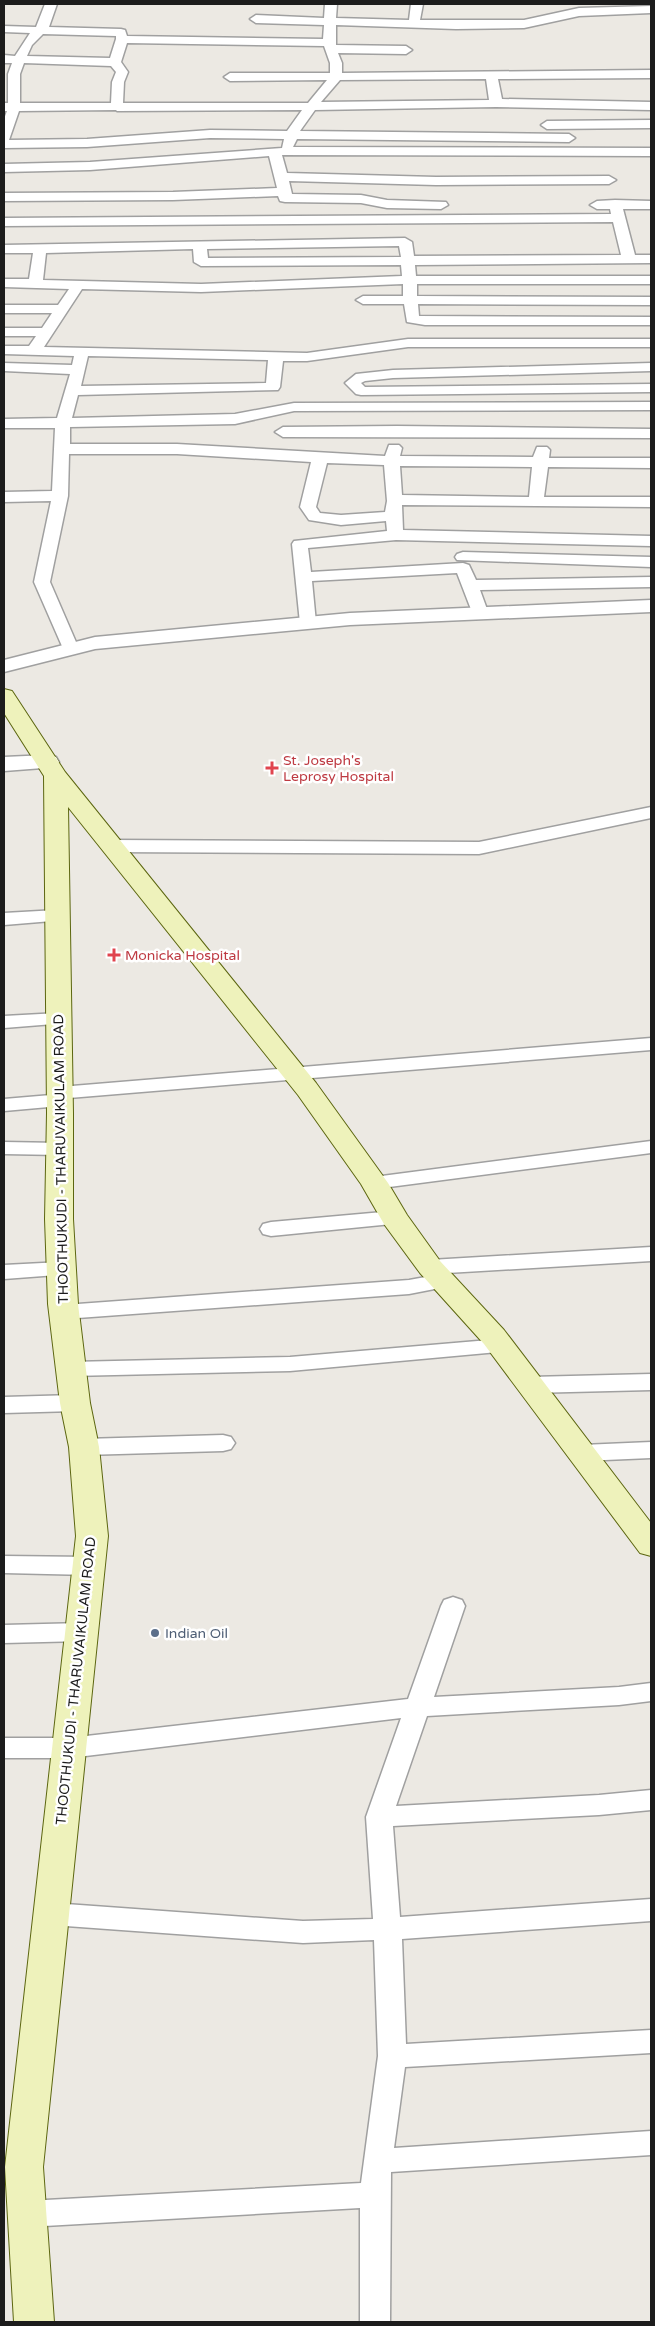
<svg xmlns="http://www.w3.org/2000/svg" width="655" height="2326" font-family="'Varela Round',sans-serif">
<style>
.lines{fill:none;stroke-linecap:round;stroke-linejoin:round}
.minor-casing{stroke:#a0a0a0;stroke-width:3}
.tertiary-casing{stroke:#a0a0a0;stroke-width:3}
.secondary-casing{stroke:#5c6610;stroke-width:2}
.minor{fill:#fff;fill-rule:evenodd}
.tertiary{fill:#fff;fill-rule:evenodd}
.secondary{fill:#eef2bb;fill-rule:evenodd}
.health-dot{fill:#e0444e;stroke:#fff;stroke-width:2}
.service-dot{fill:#5c6f8a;stroke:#fff;stroke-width:2}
.labels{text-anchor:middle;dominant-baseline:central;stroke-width:5;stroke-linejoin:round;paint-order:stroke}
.health-label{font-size:14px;fill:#be3a42;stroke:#fff;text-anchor:start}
.street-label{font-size:14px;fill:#1c1c1c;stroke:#fff}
.service-label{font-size:14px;fill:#4e5e75;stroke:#fff;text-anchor:start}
</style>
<rect width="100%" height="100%" fill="#ece9e3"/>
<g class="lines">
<!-- minor casing -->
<g class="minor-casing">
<path id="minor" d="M45,4H57L49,27L121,29L125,30L127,36L323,39L324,25L256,23L250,19L256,15L324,18L325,4H337L336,18L409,20L411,4H423L420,20H524L579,8L651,6V13L579,16L524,28L456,29L336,25V45L406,46L412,50L406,54L338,53L342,63V73L651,70V78L498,79L502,99L651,102V110L496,107L315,110L300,131L569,134L575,138L569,142L297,139L293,147L651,148V156L282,155L287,173L436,177L609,176L616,180L609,184L436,185L289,181L292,194L361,195L387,200L446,202L448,205L441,209L387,208L361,203L285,202L280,201L278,196L173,200L4,201V193L173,192L277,188L269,156L90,170L4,172V164L90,162L282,148L284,139L210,138L87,147L4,148V119L7,111H4V103H8V74L12,63H4V55L15,56L30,33L4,32V26L36,27ZM43,34L116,36V39L110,58L27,56L32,45ZM127,43L324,46L330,63V73H230L224,77L230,81L327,80L308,103H123L124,82L128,72L121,62ZM24,63L111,66L116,72L112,82L111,103H20V74ZM486,79L489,100L321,102L340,80ZM116,110L117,111L302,110L287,131L210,130L87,139L9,140L19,111Z
M651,120V128L547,129L541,125L547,121Z
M615,200L651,201V209H623L635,255H651V263L415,265L416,276H651V284H417V296L651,297V305L418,304L419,316L651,317V325H425L407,322L404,304H363L356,300L363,296H403V284L201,292L82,289L44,347L307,353L408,339H651V347H408L307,361H283L280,387L278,390L78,395L72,418L235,414L294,403L651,402V410L294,411L235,424L70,427V444H177L385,456L389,445H399L402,448L400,456L533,457L537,447H547L550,450L549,458H651V468L548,467L544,497H651V507L402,505L403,530L651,536V546L396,540L308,548L311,572L463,563L469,565L476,580L651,577V587L480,590L488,612L486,616H474L472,612L457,573L312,581L316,623L314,627H302L300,623L292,544L294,541L387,531L386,521L341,525L309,520L300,507L311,462L177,454H69L68,496L50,582L79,649L77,653H65L34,582L51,501L4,502V492L52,491L55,428H4V419L57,418L70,374L4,371V363L72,365L74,356L4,354V346H29L36,336H4V328H42L52,313H4V305H58L69,289L4,287V279H29L33,253H4V245L405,238L412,242L414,256L621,255L613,222L4,226V218L611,214L610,209H597L590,205L597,201ZM399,246L401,257L208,258L207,249ZM193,249L194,262L201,266L401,265L402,276L201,284L43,280L46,253ZM88,356L268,360L266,383L81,386ZM327,463L384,465L387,501L385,512L341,515L320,513L316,507ZM400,466L532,467L529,497L402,495Z
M651,363V371L393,378L365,381L361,383L365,387L651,384V392L361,395L356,394L345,383L356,374L393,370Z
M397,426L651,429V438L283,437L275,432L283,427Z
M463,552L651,557V567L457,560L455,557L457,554Z
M651,807V818L479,854L112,852L105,850L103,846L105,842L112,840L479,842Z
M57,910L64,912L67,916L64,920L4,925V913Z
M59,1013L66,1015L69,1019L66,1023L4,1028V1016Z
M651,1038V1050L69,1098L67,1104L60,1106L4,1111V1099L51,1095L53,1089L60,1087Z
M651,1141V1153L374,1189L366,1188L363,1183L366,1178L374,1177Z
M4,1142L60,1143L67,1145L71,1149L67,1153L60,1155L4,1154Z
M394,1211L402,1213L405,1218L402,1223L271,1236L263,1234L260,1229L263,1224L271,1222Z
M651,1247V1261L430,1274L422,1272L419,1267L422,1262L430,1260Z
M62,1262L70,1264L73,1269L70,1274L4,1279V1265Z
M442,1274L450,1276L453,1281L450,1286L409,1294L64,1319L56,1317L53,1312L56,1307L64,1305L409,1280Z
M501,1339L509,1341L512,1346L509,1351L290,1371L71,1376L63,1374L60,1369L63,1364L71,1362L290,1357Z
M651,1374V1390L530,1393L522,1390L518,1385L522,1380L530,1377Z
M75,1395L83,1398L87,1403L83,1408L75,1411L4,1413V1397Z
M223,1435L231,1437L235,1443L231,1449L223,1451L84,1455L76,1453L72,1447L76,1441L84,1439Z
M651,1442V1458L582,1461L574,1459L570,1453L574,1447L582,1445Z
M4,1556L90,1557L99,1560L102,1566L99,1572L90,1575L4,1573Z
M453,1597L462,1600L465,1606L434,1697L619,1687L651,1683V1701L619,1705L427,1716L396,1806L599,1795L651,1790V1810L599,1815L393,1826L400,1917L651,1899V1921L402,1939L406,2044L651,2030V2053L405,2067L394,2148L651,2131V2155L391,2172L390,2322H360V2208L27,2227L16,2223L12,2214L16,2205L27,2201L361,2183L378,2056L374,1940L303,1943L52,1925L42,1922L38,1914L42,1906L52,1903L303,1921L373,1919L366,1817L401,1718L69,1758H4V1738H69L408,1699L441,1606L444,1600Z
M83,1623L92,1626L96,1632L92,1638L83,1641L4,1643V1625Z"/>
</g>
<!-- tertiary casing -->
<g class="tertiary-casing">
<path id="tertiary" d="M651,600V612L350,625L95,649L4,672V660L95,637L350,613Z
M48,755L56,757L59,762L56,767L4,771V757Z"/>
</g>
<!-- secondary casing -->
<g class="secondary-casing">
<path id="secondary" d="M4,689L12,691L65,772L316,1083L388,1183L407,1215L440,1261L504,1330L651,1523V1556L640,1553L484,1344L420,1273L384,1224L361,1184L298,1095L68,807L73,1113V1219L78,1304L90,1403L99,1447L108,1536L43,2167L54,2322H14L5,2167L76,1536L69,1447L60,1403L48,1304L45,1219L47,1113L44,776L4,713Z"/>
</g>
<!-- minor -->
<use href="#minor" class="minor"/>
<!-- tertiary -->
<use href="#tertiary" class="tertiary"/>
<!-- secondary -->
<use href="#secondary" class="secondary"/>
</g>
<!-- markers -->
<g class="health-dot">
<path d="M269.5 760.5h5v5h5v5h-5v5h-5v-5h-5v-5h5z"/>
<path d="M111.5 947.5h5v5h5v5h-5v5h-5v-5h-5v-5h5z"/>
</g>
<circle class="service-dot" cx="155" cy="1633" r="5"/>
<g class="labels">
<!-- health labels -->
<g class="health-label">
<text x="283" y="760">St. Joseph's<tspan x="283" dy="16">Leprosy Hospital</tspan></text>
<text x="125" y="955">Monicka Hospital</text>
</g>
<!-- street labels -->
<g class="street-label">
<text transform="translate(61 1159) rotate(-91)">THOOTHUKUDI - THARUVAIKULAM ROAD</text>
<text transform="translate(76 1681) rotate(-84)">THOOTHUKUDI - THARUVAIKULAM ROAD</text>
</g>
<!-- service labels -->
<g class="service-label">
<text x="165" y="1633">Indian Oil</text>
</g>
</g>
<!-- border -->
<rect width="655" height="2326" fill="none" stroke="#1c1c1c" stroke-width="10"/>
</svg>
